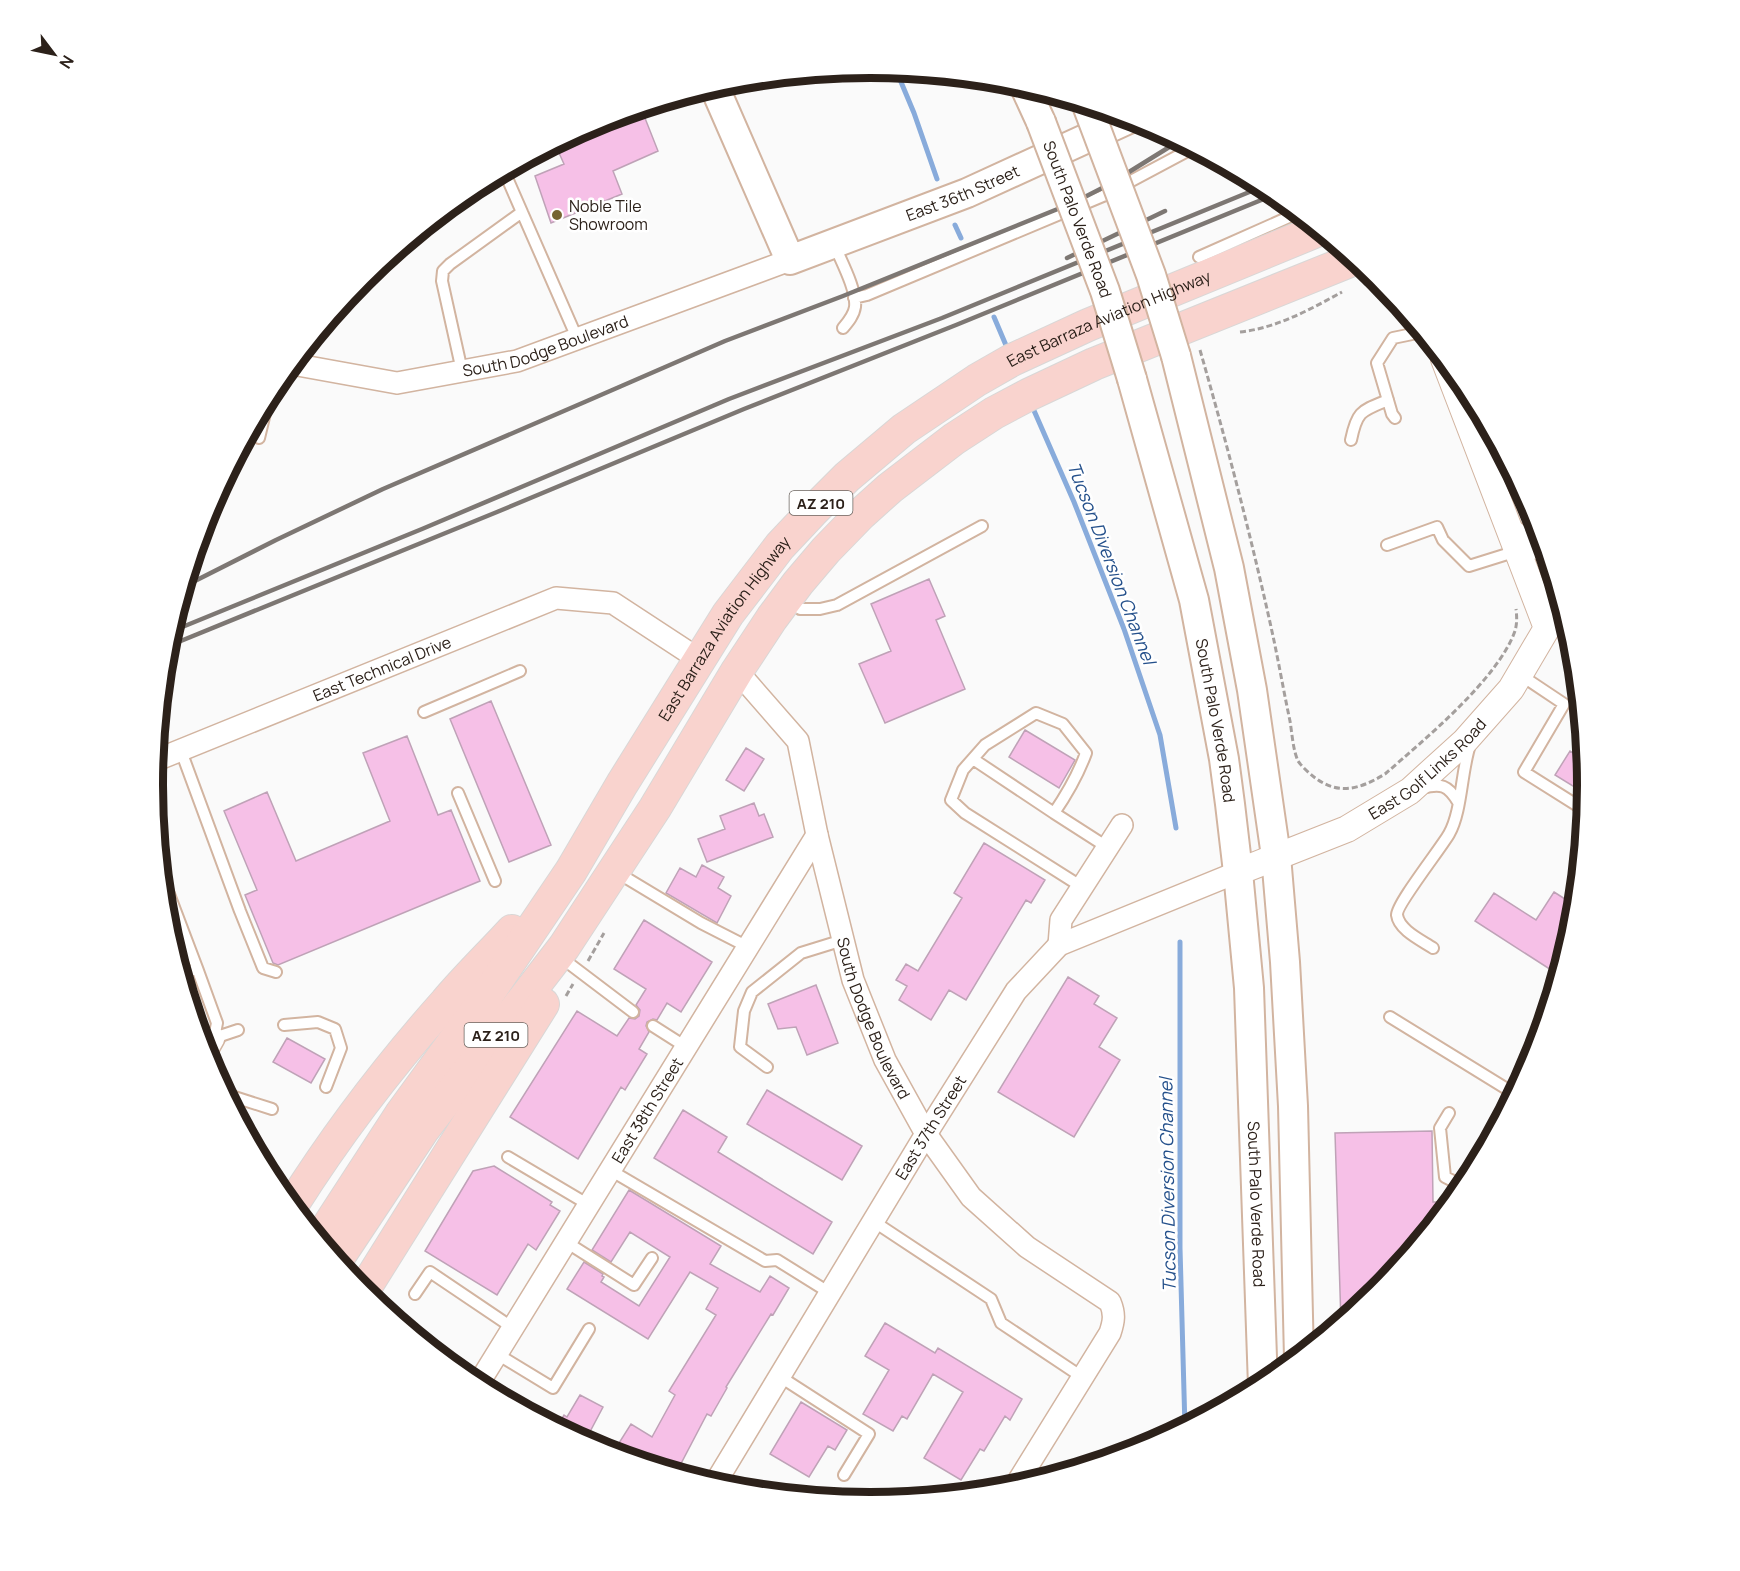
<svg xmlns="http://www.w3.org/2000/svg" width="1740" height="1571" font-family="Manrope,sans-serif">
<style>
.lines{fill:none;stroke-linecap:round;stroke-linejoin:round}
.stream{stroke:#88abdb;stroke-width:5}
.building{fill:#f6c0e7;stroke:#bfa2b7;stroke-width:1.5}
.service-casing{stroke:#d2b4a0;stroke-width:14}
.minor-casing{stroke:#d2b4a0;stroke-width:24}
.tertiary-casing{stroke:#d2b4a0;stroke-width:28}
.secondary-casing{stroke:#d2b4a0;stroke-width:32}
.primary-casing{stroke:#d9d7d6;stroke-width:34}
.path{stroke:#a49f9d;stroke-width:3;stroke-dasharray:6 3;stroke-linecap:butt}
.service{stroke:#fff;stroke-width:10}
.minor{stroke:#fff;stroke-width:21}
.tertiary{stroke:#fff;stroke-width:26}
.secondary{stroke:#fff;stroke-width:28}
.primary{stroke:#f9d3ce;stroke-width:32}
.rail{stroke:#7d7773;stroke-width:4.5}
.secondary-bridge-casing{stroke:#d2b4a0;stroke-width:32;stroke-linecap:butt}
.secondary-bridge{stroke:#fff;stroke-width:28}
.poi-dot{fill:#766432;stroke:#fff;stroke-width:2}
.labels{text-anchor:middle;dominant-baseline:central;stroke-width:5;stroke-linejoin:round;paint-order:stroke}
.shield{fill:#fff;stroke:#6b645f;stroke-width:1.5}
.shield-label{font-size:15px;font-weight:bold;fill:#2c211a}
.street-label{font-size:16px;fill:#2c211a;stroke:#fff}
.poi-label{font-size:16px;fill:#2c211a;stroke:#fff;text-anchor:start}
.water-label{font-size:18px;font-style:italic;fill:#24508b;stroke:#fff}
.rim{fill:none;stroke:#2c211a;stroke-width:8}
</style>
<rect width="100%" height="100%" fill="#fafafa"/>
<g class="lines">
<!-- stream -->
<path class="stream" d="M896,70L914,113L937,179
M955,225L961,238
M994,317L1008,350
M1032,406L1074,502L1124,629L1160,735L1176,828
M1180,942V1248L1185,1428"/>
</g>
<!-- building -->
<path class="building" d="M641,108L658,151L613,171L622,194L551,223L535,176L564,164L555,144L596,122Z
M929,579L945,616L936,620L965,689L885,723L859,664L891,651L871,604Z
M491,701L551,845L509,862L450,719Z
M1025,730L1075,760L1059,788L1009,757Z
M407,736L438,815L451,810L480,881L278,965L273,963L245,895L257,890L224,811L267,792L296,861L390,821L363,753Z
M1583,739L1587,781L1581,791L1555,775L1570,751L1575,754Z
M746,748L764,759L744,791L726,780Z
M754,803L759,816L764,814L773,837L707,862L698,839L725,829L720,816Z
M984,843L1045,880L1031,903L1026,900L966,1000L949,990L931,1020L899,1000L907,986L896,980L906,964L918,971L962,898L954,893Z
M702,865L724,877L718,888L731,896L717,923L666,893L680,868L696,877Z
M1554,892L1576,906L1574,926L1559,975L1475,921L1494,893L1536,920Z
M644,920L712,962L681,1012L667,1003L657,1020L653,1019L647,1022L646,1026L649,1032L639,1049L647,1054L625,1090L621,1087L578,1159L510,1117L577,1011L617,1036L629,1018L635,1019L639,1016L640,1010L636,1005L646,989L614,969Z
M1068,977L1099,996L1094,1004L1117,1018L1099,1047L1120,1060L1074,1137L998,1092Z
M816,985L838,1043L807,1055L796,1027L778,1029L768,1004Z
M287,1038L325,1059L311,1083L273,1062Z
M767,1090L862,1146L842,1180L747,1124Z
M683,1110L727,1137L718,1152L832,1222L813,1254L654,1158Z
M1432,1131L1433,1202H1453L1377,1293L1341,1323L1335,1133Z
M494,1166L552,1202L550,1205L560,1211L536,1250L528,1244L497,1295L425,1251L473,1171Z
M629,1190L721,1246L710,1264L760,1292L770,1276L789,1288L773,1315L771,1314L726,1387L727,1388L711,1416L707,1414L676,1473L612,1454L631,1424L652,1437L675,1395L669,1391L716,1315L706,1309L718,1288L690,1272L648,1339L567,1289L584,1262L603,1274L602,1276L604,1277L601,1282L639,1306L670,1257L630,1232L611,1262L592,1250Z
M885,1323L935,1353L938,1348L1022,1399L1010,1420L1005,1416L984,1451L980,1449L961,1480L924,1458L963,1392L933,1374L907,1419L902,1416L893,1431L863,1414L889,1370L865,1356Z
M580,1395L603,1407L584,1443L556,1428L564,1415L567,1417Z
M801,1402L847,1430L835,1450L828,1446L809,1477L770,1454Z"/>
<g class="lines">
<!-- service casing -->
<g class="service-casing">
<path id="service" d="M504,171L577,338
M474,187L505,172
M834,244C841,261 857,290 855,307C854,315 848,322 843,328
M1199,257L1298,213
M854,298L867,295L1103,196L1193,148
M462,371L442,281L443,271L450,264L522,212
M1395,418L1392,414L1377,363L1393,338L1422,332
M259,438L270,392
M1351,440C1357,411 1361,411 1388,400
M1387,545L1437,527L1443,540L1469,566L1517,551
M789,600L800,609H820L837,605L982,526
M1519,674L1564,704L1524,772L1586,811
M424,712L520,671
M181,751L240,911L263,968L276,972
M973,759L1054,813
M1422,788C1441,783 1448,785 1458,802
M458,793L495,881
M161,873L197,968L181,974
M618,873L701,923L748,947
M1082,887L965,813L951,800L963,770L985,745L1036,713L1063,724L1086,753C1078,775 1067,794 1054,813L1107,847
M1433,948C1421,940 1399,930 1397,915C1396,905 1441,848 1449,834C1462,811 1461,772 1470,745
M567,962L633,1012
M197,968L217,1023L214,1038L238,1030
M1390,1017L1515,1094
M284,1025L318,1022L335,1029L341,1048L326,1087
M653,1026L686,1047
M767,1067L740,1047L744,1011L752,992L801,953L843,940
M225,1094L272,1109
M1449,1113L1440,1128L1445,1177L1465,1187
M508,1157L589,1205
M610,1170L765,1261L777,1260L830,1293
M873,1221L991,1299L1001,1323L1082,1377
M566,1242L634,1285L652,1258
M415,1294L430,1272L513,1328
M497,1354L553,1388L589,1329
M779,1376L869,1434L844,1475"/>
</g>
<!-- minor casing -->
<g class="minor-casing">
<g id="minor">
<path id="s1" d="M292,364L397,383L517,361L790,260"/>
<path d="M1508,527L1536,548L1546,552"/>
<path d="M1547,628L1562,604"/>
<path id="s2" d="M737,671L798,741L817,835L853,980L885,1060L926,1134L971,1197L1027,1247L1110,1302C1115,1314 1114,1321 1110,1333L1014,1488"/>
<path id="s3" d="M154,761L556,598L613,603L700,660"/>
<path d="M1059,945L1061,920L1122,825"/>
<path d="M205,1054L214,1038"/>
<path id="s4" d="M477,1386L817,835"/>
<path id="s5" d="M714,1485L926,1134L1016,991L1059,945L1238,872"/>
</g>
</g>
<!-- tertiary casing -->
<g class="tertiary-casing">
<g id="tertiary">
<path id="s6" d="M1238,872L1347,829L1410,791L1465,741L1511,689L1547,628L1444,359"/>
</g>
</g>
<!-- secondary casing -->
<g class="secondary-casing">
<g id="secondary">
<path d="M1024,85L1041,122"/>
<path id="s7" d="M714,86L790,260L967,193L1131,118"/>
<path d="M1176,356L1229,568L1252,690L1276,856L1285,962L1293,1106L1299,1358"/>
<path id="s8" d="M1132,379L1194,600L1224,759L1230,804L1238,872L1249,988L1263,1386"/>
</g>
</g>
<!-- primary casing -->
<g class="primary-casing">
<g id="primary">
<path d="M291,1207C337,1134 389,1066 446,1002C467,977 490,955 512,931"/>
<path id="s9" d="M319,1240L401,1114L479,1007L571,871L622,784L728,614L780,546L812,512L847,477L904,429L977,380L1012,360L1088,325L1319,230"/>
<path d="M336,1261L423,1130L564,947L655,808L737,671L772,618L798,583L826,550L861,514L890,488L954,439L994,413L1028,395L1094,364L1355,259"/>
<path d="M362,1293L543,1004"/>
</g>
</g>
<!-- path -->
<path class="path" d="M1364,280L1365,284L1385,287
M1240,332C1277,328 1311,309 1342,292
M1200,350C1227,444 1252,540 1273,636C1279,664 1284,693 1290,721C1292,733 1293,750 1298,761C1302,767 1309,773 1314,777C1339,796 1360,789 1385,774C1424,740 1498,679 1515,631C1517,624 1517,617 1516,609
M588,961L604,933
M566,996L573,984"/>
<!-- service -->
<use href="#service" class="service"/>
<!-- minor -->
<use href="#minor" class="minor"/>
<!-- tertiary -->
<use href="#tertiary" class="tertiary"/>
<!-- secondary -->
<use href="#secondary" class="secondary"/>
<!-- primary -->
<use href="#primary" class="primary"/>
<!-- rail -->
<path class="rail" d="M1067,258L1165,211
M183,587L276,540L383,489L587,401L725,341L843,296L1075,202L1108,185L1179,141
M170,632L422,529L729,399L942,318L1264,186
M166,647L497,512L744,409L956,325L1276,194"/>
<!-- secondary-bridge casing -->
<g class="secondary-bridge-casing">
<g id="secondary-bridge">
<path d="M1087,105L1151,275L1176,356"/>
<path id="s10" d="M1041,122L1105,291L1132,379"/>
</g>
</g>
<!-- secondary-bridge -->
<use href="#secondary-bridge" class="secondary-bridge"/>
</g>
<!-- markers -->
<circle class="poi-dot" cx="557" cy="215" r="6"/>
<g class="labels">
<!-- shield labels -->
<g class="shield">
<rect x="789.5" y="491" width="63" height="24" rx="4.5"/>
<rect x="464.5" y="1023" width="63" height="24" rx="4.5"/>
</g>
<g class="shield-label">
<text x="821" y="503">AZ 210</text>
<text x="496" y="1035">AZ 210</text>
</g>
<!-- street labels -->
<g class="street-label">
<text stroke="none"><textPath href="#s7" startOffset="375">East 36th Street</textPath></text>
<text stroke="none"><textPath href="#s10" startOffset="104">South Palo Verde Road</textPath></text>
<text stroke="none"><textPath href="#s9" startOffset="1238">East Barraza Aviation Highway</textPath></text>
<text stroke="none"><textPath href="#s1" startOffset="260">South Dodge Boulevard</textPath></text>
<text stroke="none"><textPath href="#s9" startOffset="734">East Barraza Aviation Highway</textPath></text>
<text stroke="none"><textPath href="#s3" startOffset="246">East Technical Drive</textPath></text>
<text stroke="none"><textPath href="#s8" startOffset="352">South Palo Verde Road</textPath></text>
<text stroke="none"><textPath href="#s6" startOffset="218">East Golf Links Road</textPath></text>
<text stroke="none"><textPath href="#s2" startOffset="381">South Dodge Boulevard</textPath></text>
<text stroke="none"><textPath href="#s4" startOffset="324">East 38th Street</textPath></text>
<text stroke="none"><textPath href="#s5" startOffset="418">East 37th Street</textPath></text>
<text stroke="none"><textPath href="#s8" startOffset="838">South Palo Verde Road</textPath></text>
</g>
<!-- poi labels -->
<g class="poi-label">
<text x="569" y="206">Noble Tile<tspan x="569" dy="18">Showroom</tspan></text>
</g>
<!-- water labels -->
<g class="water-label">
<text transform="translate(1112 563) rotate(69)">Tucson Diversion Channel</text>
<text transform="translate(1167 1185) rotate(-91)">Tucson Diversion Channel</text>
</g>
</g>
<!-- crop -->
<path d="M0 0H1740V1571H0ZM163 785a707 707 0 1 1 1414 0a707 707 0 1 1-1414 0Z" fill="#fff" fill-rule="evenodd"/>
<path class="rim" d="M163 785a707 707 0 1 1 1414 0a707 707 0 1 1-1414 0Z"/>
<!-- north arrow -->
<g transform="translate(54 54) rotate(122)" stroke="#ffffff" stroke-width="4.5" paint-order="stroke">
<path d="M0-4.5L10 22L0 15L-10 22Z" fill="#2c211a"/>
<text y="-9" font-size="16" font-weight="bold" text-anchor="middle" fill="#2c211a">N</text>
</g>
</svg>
